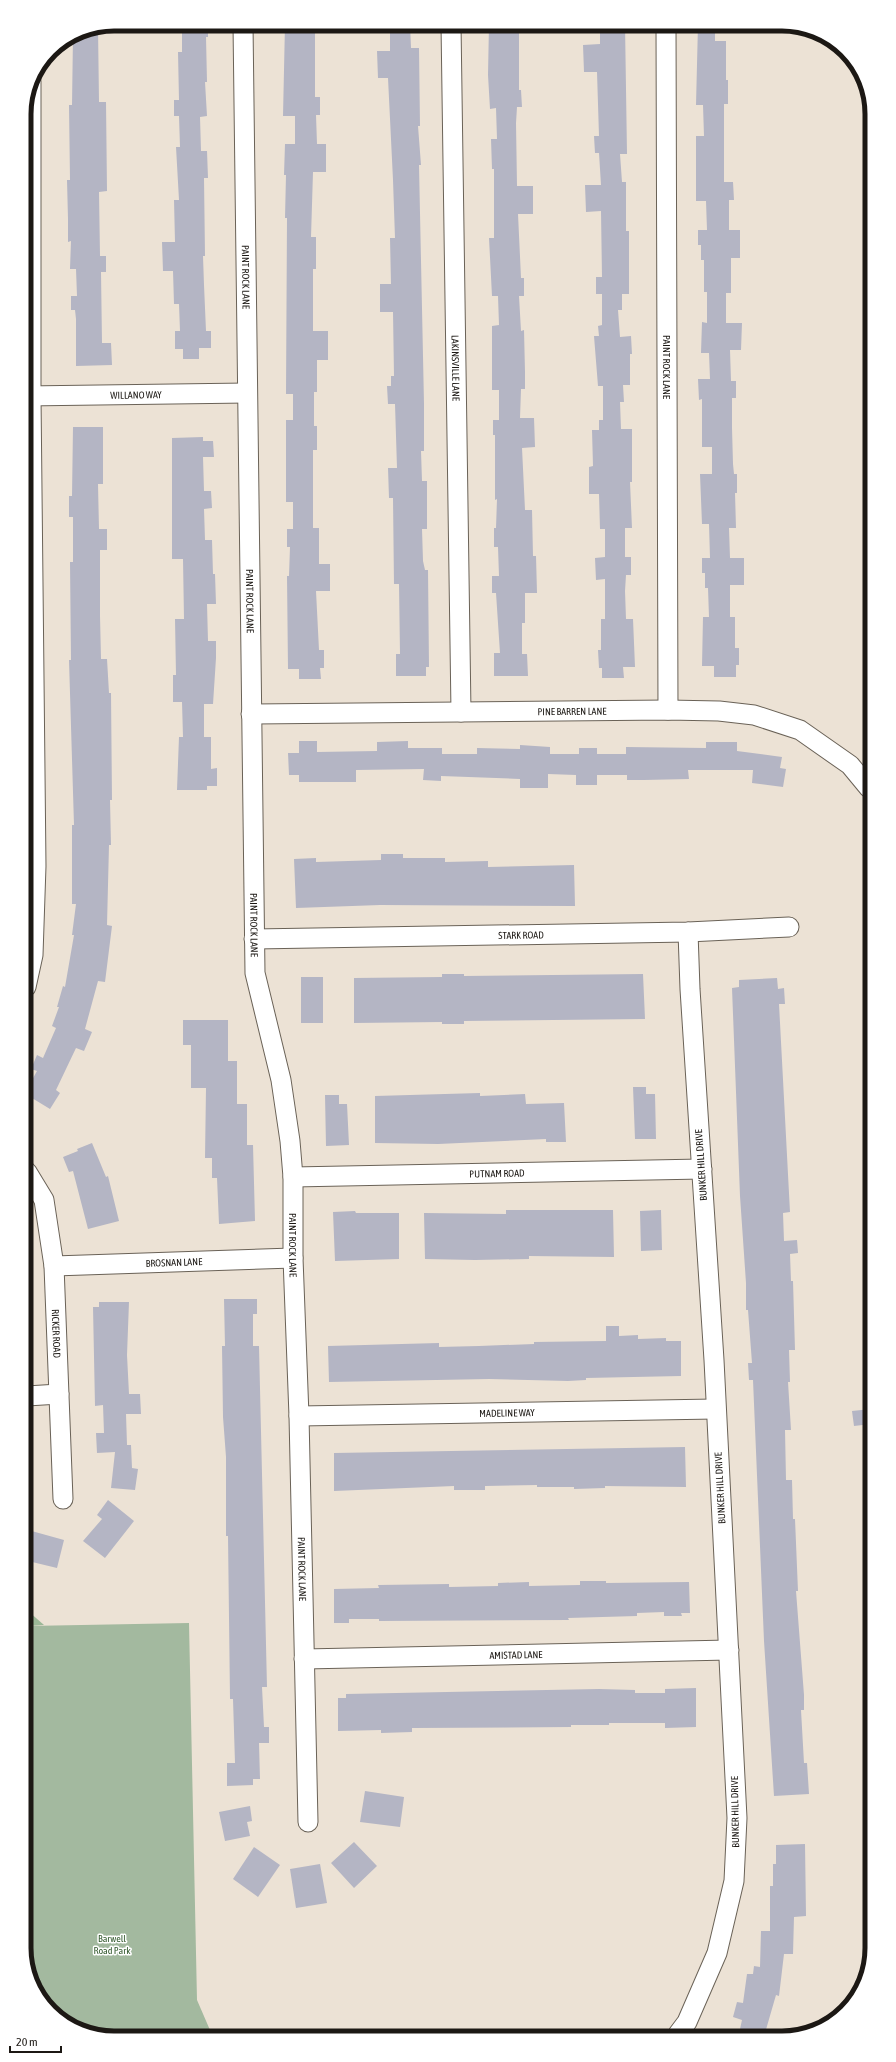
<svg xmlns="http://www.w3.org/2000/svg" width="896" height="2062" font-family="'Asap Condensed',sans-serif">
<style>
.green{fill:#a3b99f}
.forest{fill:#9cb898}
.building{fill:#b4b5c4}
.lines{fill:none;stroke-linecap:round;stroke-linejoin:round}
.street-casing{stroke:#6a6257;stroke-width:21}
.street{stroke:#fff;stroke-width:19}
.labels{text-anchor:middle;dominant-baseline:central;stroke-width:3;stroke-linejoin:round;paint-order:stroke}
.street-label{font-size:10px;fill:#1c1814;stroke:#fff}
.park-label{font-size:10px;fill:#32592d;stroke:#fff}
.rim{fill:none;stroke:#1c1814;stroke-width:5}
</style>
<rect width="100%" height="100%" fill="#ece2d5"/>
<!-- green -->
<path class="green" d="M189,1623L197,2000L213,2037L108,2038L60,2019L29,1977L28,1626Z"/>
<!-- forest -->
<path class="forest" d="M28,1611L44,1625L28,1626Z"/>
<!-- building -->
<path class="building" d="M182,24H208V37H206L207,82H205L207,116L200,117L201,151H207L208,178H204L205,256H203L204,285L206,331H211V348H199V359H183V349H175V331H180L179,304H174L173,271H163L162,242H175L174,200H179L176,147H180L179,116H174V100H179L178,52H182Z
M285,24H315V97H320V115H316L317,144H326V172H313L311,237H316V269H313V331H328V360H317V392H314V426H317V450H313V528H319V564H330V591H316L319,650H324V668H320L321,679H299V669H288L287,576H289L290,547H287V529H293V502H286V420H293V394H286L287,218H285L286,175H284L285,144H295V116H283Z
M390,24H410L411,48H419L420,126H418L421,165H419L424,404V451H421L422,481H427V529H422L423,561L425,570H428L429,667H426V676H396V654H400L399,584H394L393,498H389L388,468H397L395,404H388L387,386H391V376H394L393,312H380V284H391L390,238H395L393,180L388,78H378L377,51H390Z
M489,24H519V90H521L522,107H517L516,123L517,186H533V214H518L521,278H524V296H519L521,331L524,330L525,372V389H521L520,418H534L535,447L522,448L525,510H532L533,556H536L537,593H525V623H522V654H527L528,676H494V653H500L496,593H492V576H499L498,547H494V528H496L497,499L495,500V435H493V420H499V390H492V326L499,325L498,296H492L489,238H494V169H492L491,139H497L496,108L490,109L488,75Z
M600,24H625L627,154H620L622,182H626V231H629V294H622V310H618L620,337L631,336L632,354H630V385H623L624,402H620L621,429H632V482H630L632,528H625V557H631V575H626L625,591L626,619H633L635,667H623L624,678H602V668H599L598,650H601V619H605V579L596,580L595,558L605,557V529H600L599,494H589V467L593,466L592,430H599V420H603V386H598L594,336H599L598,326L602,325V294H596V277H602L601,211L586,212L585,185H601L599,153H595L594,136H599L597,72H584L583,45L600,44Z
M698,24H715V41H726V80H728V104H724V182H733L734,200H729V230H740V258H731V293H726V323H742L741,350H730L731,381H736V398H732V428L733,464L734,474H737V493H735L736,528H729L730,558H744V585H730V617H735V648H739V665H736V677H714V666H702L703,617H709L708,588H705V573H702V558H710L709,524H702L700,474H712V447H702V399L699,400L698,379H710L709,353H701L702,322L707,323V292H704V260H701V245H698V230H707L706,201H696V136H704L703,105H696Z
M98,27L99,102H106L107,191L99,192L100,256H106V272H101L102,343H111L112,365L76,366V319L75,310H71V296H77L76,269H70L71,241L68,242V219L67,180H70L69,105H72L73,36L80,31Z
M73,427H103V484H98L99,529H107V550H100V616L101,659H107L109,693H111L112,800H110L111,845H109L107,925L112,926L105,982L98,981L85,1029L92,1032L84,1051L76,1048L56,1090L60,1093L50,1109L27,1095V1089L37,1071L31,1069L37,1055L43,1058L56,1028L52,1026L59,1007H57L63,986L65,987L74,935H72L76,904H72V825H74L69,660H71L70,562H73V517H69V496H72Z
M203,437V441H213L214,457H203L204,491H211L212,508L204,509L205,540H212L213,574H215L216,604H207L208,641H216V658L213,704H204V737H211V769L217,768V786H207V790H177L179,737H183L182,702H173V675H176L175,619H184L183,559H172V438Z
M299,741H317V752L377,751V742L408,741V748H442V754H477V748L520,749V745L550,747V754H579V748H597V754H626V747L706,748V742H737V751L782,757L780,768L786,769L783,787L752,783L753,770H688L689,779L644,780H627V775H597V785H576V775L548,774V788H520V779L441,776V781L423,780L424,769L356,770V782H299V775H289L288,753H299Z
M381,854H403V858H445V862L488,861V867L574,865L575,906L380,905L296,908L294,859L316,858V862L381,860Z
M442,974H464V976L643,974L645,1019L464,1021V1024H442V1022L354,1023V978L442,977Z
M301,977H323V1023H301Z
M777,978L778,989L784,988L785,1004H779L790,1212L783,1213L784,1241L797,1240L798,1253L790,1254L791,1281H793L795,1350H789L790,1382H788L791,1430H785L786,1480H792L793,1519H795L798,1591H796L804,1695V1710H801L804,1763H807L809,1794L774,1796L764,1641L753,1380H749L748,1363H752L748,1310H746V1283L740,1196L732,988L739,987V980Z
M183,1020H228V1061H237V1104H247V1145H253L255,1221L219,1224L217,1178H212V1158H205L206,1088H191V1045H183Z
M633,1087H646V1094H655L656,1139H635Z
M480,1093V1096L525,1094L526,1104L564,1103L566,1142H546V1139L438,1144L375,1143V1096Z
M325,1095H339V1104H347L349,1145L326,1146Z
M92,1143L106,1177L108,1176L119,1221L88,1229L73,1171L69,1172L63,1157L78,1151L77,1149Z
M506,1210H613L614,1257L529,1256V1259L475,1260L425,1259L424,1213L506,1214Z
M661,1210L662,1250L641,1251L640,1211Z
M355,1211L356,1213H399V1259L335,1261L333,1212Z
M224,1299H257V1314H253V1346H259L267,1687H262L264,1727H269V1743H259L260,1779H253V1785L227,1786V1763H235L233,1699H230L228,1536H226V1457L223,1417L222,1346H225Z
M99,1302H129L127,1355L129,1394H140L141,1414H126L127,1445H131L132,1468L138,1469L135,1490L111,1488L115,1452L97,1453L96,1433H104L103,1405L95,1406L93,1307H99Z
M606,1326H619V1336L638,1335V1339L666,1338V1341H681V1376L586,1378V1380L568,1381L489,1379L329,1382L328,1346L439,1343V1347L479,1346L534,1344V1342L606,1341Z
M871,1409V1424L854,1426L852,1411Z
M685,1447L686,1487L605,1486V1488L574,1489V1487H537V1485L485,1486V1490H454V1486L334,1491V1453Z
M108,1500L134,1521L105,1558L83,1541L102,1519L97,1515Z
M28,1530L64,1540L57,1568L28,1561Z
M580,1581H606V1583L689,1582L690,1613H681L682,1616H664V1612L637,1613V1616L568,1618L569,1620L379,1621V1619H349V1623H334V1589L379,1588L378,1585L449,1584V1587L498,1586V1583L529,1582V1586L580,1585Z
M696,1688V1727L665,1728V1723H609V1725H571V1727L412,1728V1732L381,1733V1730L338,1731V1698H346V1694L599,1689L635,1690V1693H665V1689Z
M365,1791L404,1797L400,1827L360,1822Z
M250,1806L252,1821L247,1822L250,1836L225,1841L219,1812Z
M354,1842L377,1866L354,1888L331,1863Z
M805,1844L806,1916L794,1917L793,1954H784L779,1996L776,1995L765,2033L754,2034L740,2029L742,2020L733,2017L737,2002L743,2003L747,1974H753L754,1966L760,1967L761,1931H770V1886H773V1864H776V1845Z
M254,1847L280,1865L258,1897L233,1879Z
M320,1864L327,1903L296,1908L290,1869Z"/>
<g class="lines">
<!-- street casing -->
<g class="street-casing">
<g id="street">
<path id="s1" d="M243,24L255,973L281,1080L290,1141L293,1177V1258L299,1416L308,1822"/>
<path id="s2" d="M451,24L461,712"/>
<path id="s3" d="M666,24L668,710"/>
<path id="s4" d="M25,396L247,393"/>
<path id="s5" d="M251,714L668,710L719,711L754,715L800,730L850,765L869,788"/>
<path id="s6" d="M254,939L688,932L789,927"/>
<path d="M26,987L33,955L36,866L31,396V81"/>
<path id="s7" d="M27,1172L44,1200L54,1266L63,1499"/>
<path id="s8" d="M293,1177L702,1169"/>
<path id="s9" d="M54,1266L293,1258"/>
<path d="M27,1396L59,1394"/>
<path id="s10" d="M299,1416L715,1409"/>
<path id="s11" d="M304,1659L729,1650"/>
<path d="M678,2034L687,2022L717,1953L734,1881L737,1818L714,1360L690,989L688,932"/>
</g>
</g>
<!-- street -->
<use href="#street" class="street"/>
</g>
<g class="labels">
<!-- street labels -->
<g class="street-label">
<text stroke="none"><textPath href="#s1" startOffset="253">PAINT ROCK LANE</textPath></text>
<text stroke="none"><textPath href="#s3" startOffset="343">PAINT ROCK LANE</textPath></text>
<text stroke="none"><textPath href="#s2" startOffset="344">LAKINSVILLE LANE</textPath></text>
<text stroke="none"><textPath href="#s4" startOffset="111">WILLANO WAY</textPath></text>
<text stroke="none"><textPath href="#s1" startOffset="577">PAINT ROCK LANE</textPath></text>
<text stroke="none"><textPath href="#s5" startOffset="321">PINE BARREN LANE</textPath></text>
<text stroke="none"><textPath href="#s1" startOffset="901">PAINT ROCK LANE</textPath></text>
<text stroke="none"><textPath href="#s6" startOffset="267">STARK ROAD</textPath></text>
<text transform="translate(701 1165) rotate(-94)">BUNKER HILL DRIVE</text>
<text stroke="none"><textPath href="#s8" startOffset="204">PUTNAM ROAD</textPath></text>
<text stroke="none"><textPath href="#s1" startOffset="1225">PAINT ROCK LANE</textPath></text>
<text stroke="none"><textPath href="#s9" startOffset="120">BROSNAN LANE</textPath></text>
<text stroke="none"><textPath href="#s7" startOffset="167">RICKER ROAD</textPath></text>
<text stroke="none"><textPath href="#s10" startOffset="208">MADELINE WAY</textPath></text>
<text transform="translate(720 1488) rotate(-93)">BUNKER HILL DRIVE</text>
<text stroke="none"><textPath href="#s1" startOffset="1549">PAINT ROCK LANE</textPath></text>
<text stroke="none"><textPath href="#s11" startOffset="212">AMISTAD LANE</textPath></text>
<text transform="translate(735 1812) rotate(-91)">BUNKER HILL DRIVE</text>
</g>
<!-- park labels -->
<g class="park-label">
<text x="112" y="1938">Barwell<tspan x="112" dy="12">Road Park</tspan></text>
</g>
</g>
<!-- crop -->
<path d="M0 0H896V2062H0ZM114 31H782A83 83 0 0 1 865 114V1948A83 83 0 0 1 782 2031H114A83 83 0 0 1 31 1948V114A83 83 0 0 1 114 31Z" fill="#fff" fill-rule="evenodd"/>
<path class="rim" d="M114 31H782A83 83 0 0 1 865 114V1948A83 83 0 0 1 782 2031H114A83 83 0 0 1 31 1948V114A83 83 0 0 1 114 31Z"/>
<!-- scale -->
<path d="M10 2046v6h51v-6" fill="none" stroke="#1c1814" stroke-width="2"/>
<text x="16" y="2046" font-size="12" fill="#1c1814" stroke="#ffffff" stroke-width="3" paint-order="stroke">20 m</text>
</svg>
